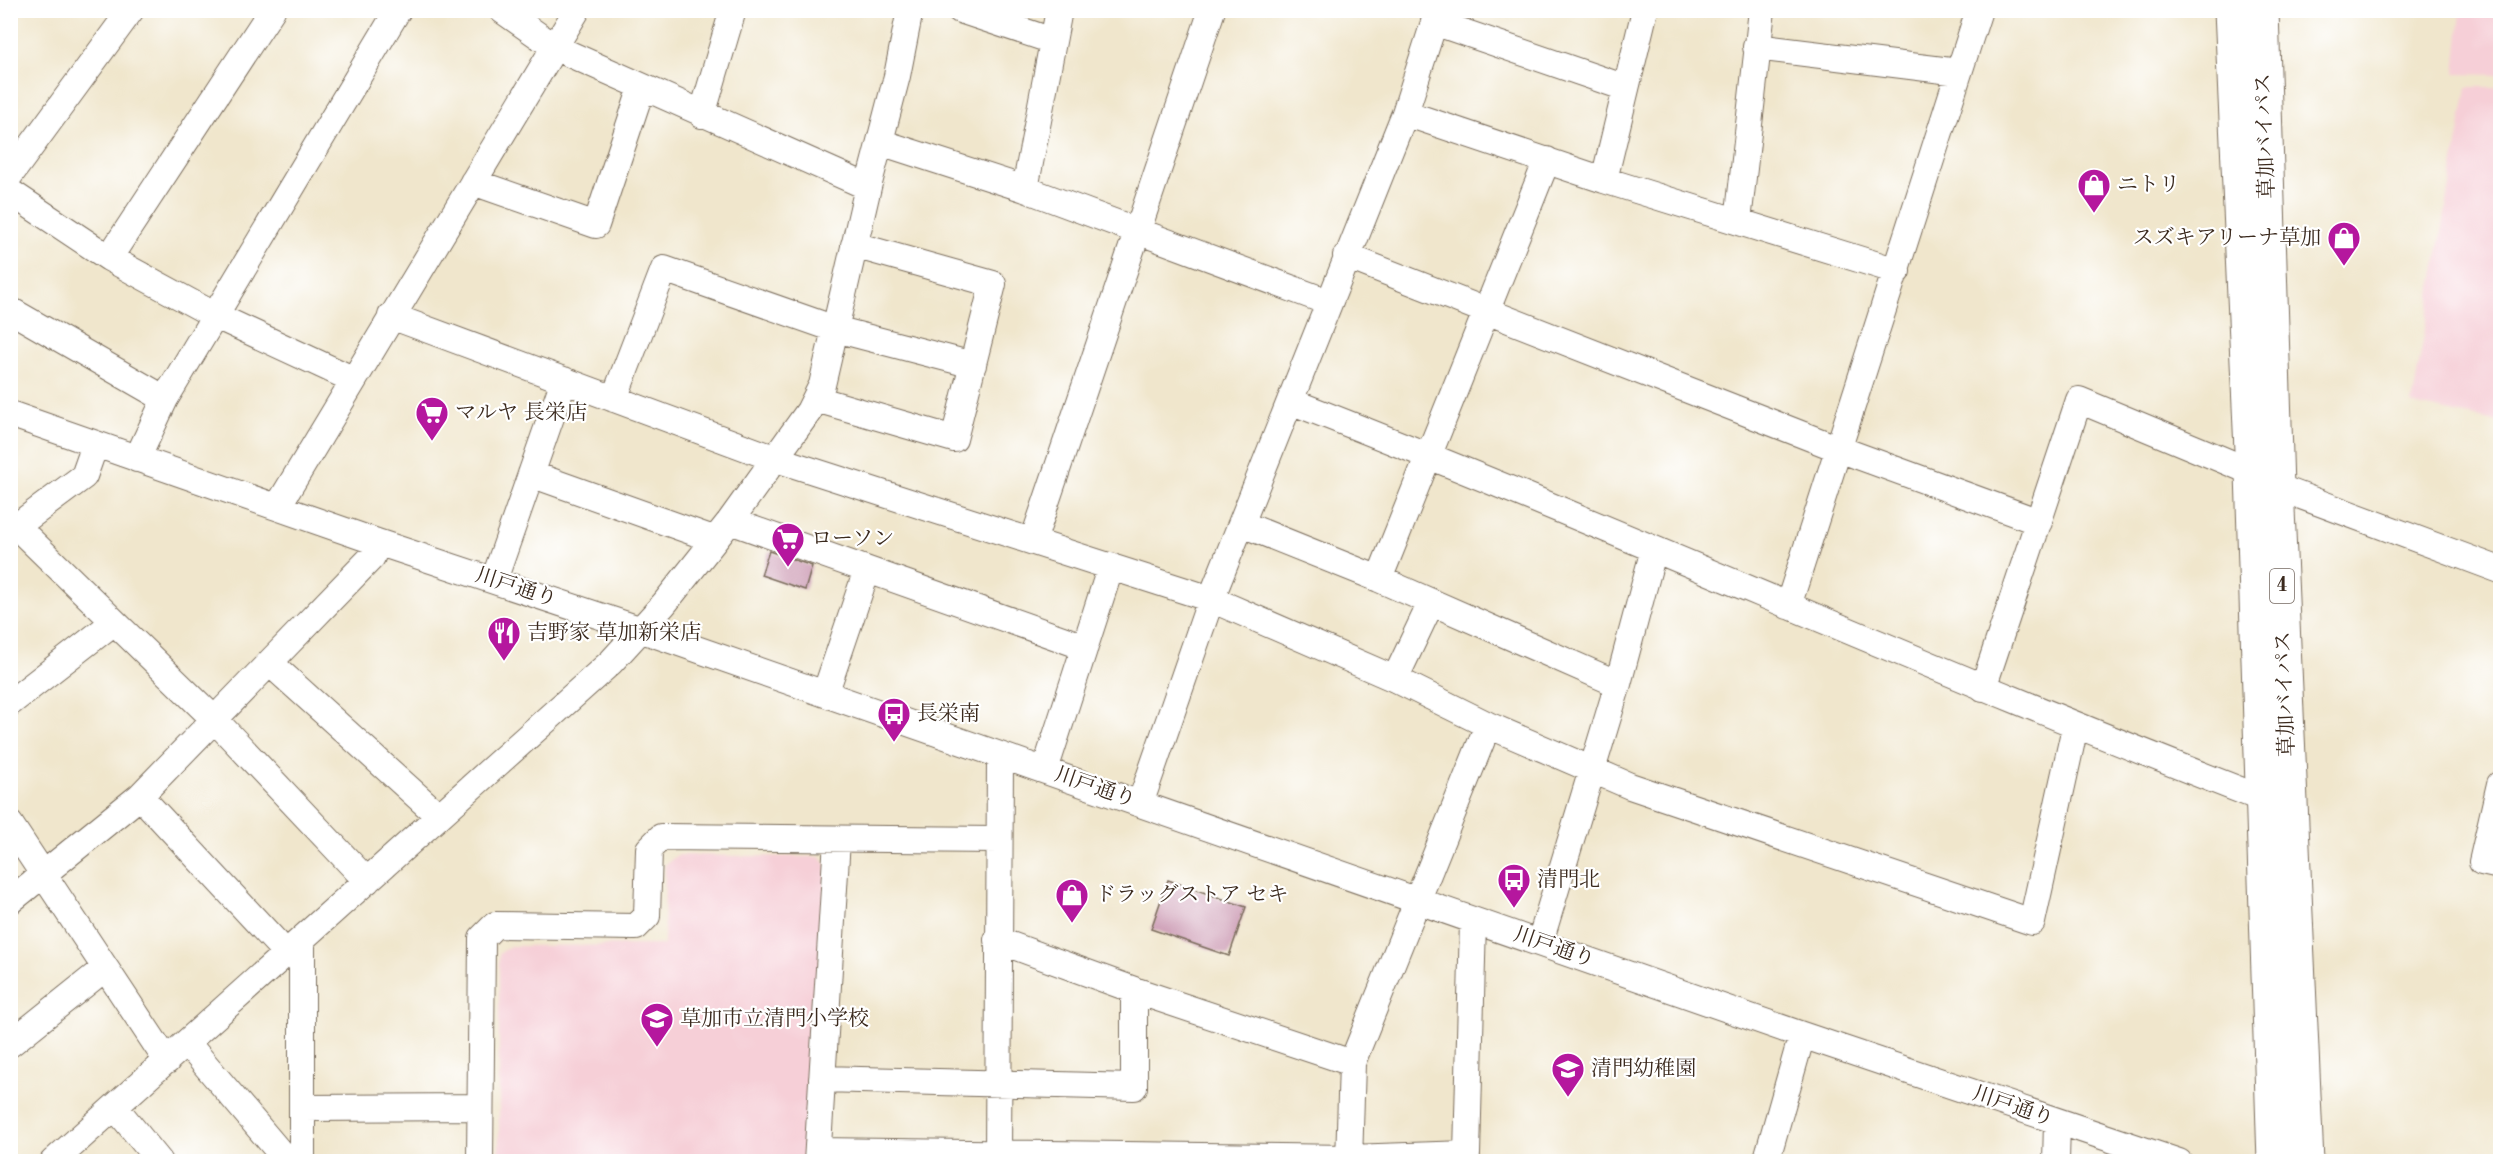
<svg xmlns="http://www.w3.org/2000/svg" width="2511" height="1172" font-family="'Old Standard TT','Noto Serif JP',serif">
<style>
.built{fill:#f6cfd7}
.building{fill:#ca97b1}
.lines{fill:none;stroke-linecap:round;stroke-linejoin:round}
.minor-casing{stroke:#7a6c5b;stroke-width:28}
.highway-casing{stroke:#7a6c5b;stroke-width:35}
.minor{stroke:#fff;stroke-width:26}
.highway{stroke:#fff;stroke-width:33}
.labels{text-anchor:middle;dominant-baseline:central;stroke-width:4.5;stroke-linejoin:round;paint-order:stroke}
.shield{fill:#fff;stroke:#766a62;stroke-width:1.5}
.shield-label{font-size:20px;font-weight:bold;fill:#3b2a1e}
.street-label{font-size:21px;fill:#3b2a1e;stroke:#fff}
.poi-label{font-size:21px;fill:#3b2a1e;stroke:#fff;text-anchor:start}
</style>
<rect width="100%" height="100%" fill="#fff"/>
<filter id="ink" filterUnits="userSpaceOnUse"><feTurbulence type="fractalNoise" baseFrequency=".0167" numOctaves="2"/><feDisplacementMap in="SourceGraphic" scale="12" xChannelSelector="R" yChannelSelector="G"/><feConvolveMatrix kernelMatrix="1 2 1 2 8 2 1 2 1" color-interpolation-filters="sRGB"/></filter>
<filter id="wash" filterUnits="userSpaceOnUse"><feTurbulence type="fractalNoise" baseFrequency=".008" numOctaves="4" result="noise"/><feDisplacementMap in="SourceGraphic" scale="24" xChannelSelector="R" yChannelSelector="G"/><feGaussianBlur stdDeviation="1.35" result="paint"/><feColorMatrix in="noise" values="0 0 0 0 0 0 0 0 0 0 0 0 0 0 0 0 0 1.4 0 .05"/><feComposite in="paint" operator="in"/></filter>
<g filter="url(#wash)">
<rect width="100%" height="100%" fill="#f0e6cc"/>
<!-- built -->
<path class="built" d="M2461,11H2500V75L2455,74Z
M2467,87H2500V422L2412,404Z
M677,855L820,857L827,865L808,1161L499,1162V954L510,946L664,945L665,865Z"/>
<g id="blocks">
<!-- building -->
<path class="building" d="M769,551L812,566L805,590L761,575Z
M1168,880L1246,907L1229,956L1151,929Z"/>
</g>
</g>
<g filter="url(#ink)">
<use href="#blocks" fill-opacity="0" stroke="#7a6c5b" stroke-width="1.5"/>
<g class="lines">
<!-- minor casing -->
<g class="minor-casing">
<path id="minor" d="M502,10L556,48L868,187
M960,10L1053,41
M1434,22L1626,88
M1756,47L1959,72
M1405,113L1604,180L1897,271
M702,115L733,10
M880,142L1025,189L1328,302
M10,175L131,10
M1604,180L1645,10
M473,182L596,225L642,87
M1025,189L1059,10
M10,192L109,258L214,315L352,379
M1738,221L1762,10
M1346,256L1839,449L2039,522
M109,258L272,10
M10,310L165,399
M391,316L776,459L1211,599L1395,679L1488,725L1630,786L2032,922L2075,727
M614,399L664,269L835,329L973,365
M816,399L954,439L993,284L854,245
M1290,401C1617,528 1936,673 2263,799
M10,414L377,542L642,630L1802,1035L2179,1162
M137,459L165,399L398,10
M531,474L713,539
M278,506L577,10
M730,521L1085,647
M1242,524L1379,579L1618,684
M16,526L216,721L367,881
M10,531L84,476L95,445
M1033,541L1212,10
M1379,579L1547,160
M494,580L564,380
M1788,606L1979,10
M271,664L439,816
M1395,679L1431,603
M1983,688L2079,400L2252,472L2277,487L2500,570
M825,694L867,570
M10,703L114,622
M1045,770L1111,566
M2500,784L2482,862L2500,866
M140,796L286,953
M1140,804L1211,599L1405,113L1438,10
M10,824L167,1061
M10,901L140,796L372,557L377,542
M302,939V1162
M997,940L1134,990L1352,1063
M1540,942L1618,684L1654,549
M187,1043L288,1162
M10,1044L105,968
M822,1079L1134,1087V990
M115,1107L160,1162
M302,1108L479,1107
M818,1151L1349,1158L1467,1154L1473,921
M53,1162L611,662L664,604L730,521L809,411L822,385L868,187L897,76L910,10
M480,1162L482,938L495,925L636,927L647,916L649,849L661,837L998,840
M817,1162L837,840
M998,1162L1000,756
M1349,1162L1352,1063L1488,725
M1766,1162L1802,1035
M2056,1162L2057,1122"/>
</g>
<!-- highway casing -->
<g class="highway-casing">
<path id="highway" d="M2231,10L2252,472L2274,1162
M2262,10L2277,487L2307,1162"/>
</g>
<!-- minor -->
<use href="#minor" class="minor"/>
<!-- highway -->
<use href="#highway" class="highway"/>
</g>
</g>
<!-- icons -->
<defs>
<g id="shop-pin" transform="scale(1.725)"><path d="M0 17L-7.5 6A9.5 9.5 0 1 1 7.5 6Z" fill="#b5179e" stroke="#fff"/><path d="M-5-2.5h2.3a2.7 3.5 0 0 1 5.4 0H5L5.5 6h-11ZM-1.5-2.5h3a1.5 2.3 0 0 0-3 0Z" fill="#fff"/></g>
<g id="supermarket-pin" transform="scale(1.725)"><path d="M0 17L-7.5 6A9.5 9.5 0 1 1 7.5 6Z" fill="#b5179e" stroke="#fff"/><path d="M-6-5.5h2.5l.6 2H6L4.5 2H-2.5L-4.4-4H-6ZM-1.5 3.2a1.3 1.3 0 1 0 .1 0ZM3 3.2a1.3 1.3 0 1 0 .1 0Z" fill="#fff"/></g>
<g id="restaurant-pin" transform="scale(1.725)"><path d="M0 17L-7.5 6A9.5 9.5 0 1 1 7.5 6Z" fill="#b5179e" stroke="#fff"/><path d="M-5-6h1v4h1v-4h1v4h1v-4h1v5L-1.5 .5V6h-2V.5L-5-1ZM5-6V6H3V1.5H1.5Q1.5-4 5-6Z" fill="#fff"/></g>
<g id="bus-pin" transform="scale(1.725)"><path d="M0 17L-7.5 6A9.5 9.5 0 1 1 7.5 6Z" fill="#b5179e" stroke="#fff"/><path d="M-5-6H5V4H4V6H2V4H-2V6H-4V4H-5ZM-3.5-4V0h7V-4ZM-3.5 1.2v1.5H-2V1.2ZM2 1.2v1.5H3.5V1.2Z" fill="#fff"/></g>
<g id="school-pin" transform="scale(1.725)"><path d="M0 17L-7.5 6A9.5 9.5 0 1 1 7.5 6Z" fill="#b5179e" stroke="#fff"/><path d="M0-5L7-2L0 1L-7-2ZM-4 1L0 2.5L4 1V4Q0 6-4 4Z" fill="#fff"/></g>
</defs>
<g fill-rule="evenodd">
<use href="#shop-pin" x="2094" y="185"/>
<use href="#shop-pin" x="2344" y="238"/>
<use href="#supermarket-pin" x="432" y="413"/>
<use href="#supermarket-pin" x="788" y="539"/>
<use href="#restaurant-pin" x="504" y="633"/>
<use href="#bus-pin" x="894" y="714"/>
<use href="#bus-pin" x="1514" y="880"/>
<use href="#shop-pin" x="1072" y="895"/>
<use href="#school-pin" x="657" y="1019"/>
<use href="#school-pin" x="1568" y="1069"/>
</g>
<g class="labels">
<!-- shield labels -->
<rect class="shield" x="2270" y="569" width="24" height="34" rx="4.5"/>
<g class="shield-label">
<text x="2282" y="586">4</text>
</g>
<!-- street labels -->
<g class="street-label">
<text transform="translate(2266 136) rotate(-92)">草加バイパス</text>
<text transform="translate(516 588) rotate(18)">川戸通り</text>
<text transform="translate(2286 694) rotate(-92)">草加バイパス</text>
<text transform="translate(1095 788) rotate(19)">川戸通り</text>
<text transform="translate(1554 948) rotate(19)">川戸通り</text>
<text transform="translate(2013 1107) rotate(19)">川戸通り</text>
</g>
<!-- poi labels -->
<g class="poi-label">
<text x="2117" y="185">ニトリ</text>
<text x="2321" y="238" text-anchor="end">スズキアリーナ草加</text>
<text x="455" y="413">マルヤ 長栄店</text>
<text x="811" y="539">ローソン</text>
<text x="527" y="633">吉野家 草加新栄店</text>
<text x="917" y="714">長栄南</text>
<text x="1537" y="880">清門北</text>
<text x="1095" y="895">ドラッグストア セキ</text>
<text x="680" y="1019">草加市立清門小学校</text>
<text x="1591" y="1069">清門幼稚園</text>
</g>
</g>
<!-- margin -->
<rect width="2511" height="1172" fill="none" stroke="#fff" stroke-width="36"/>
</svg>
